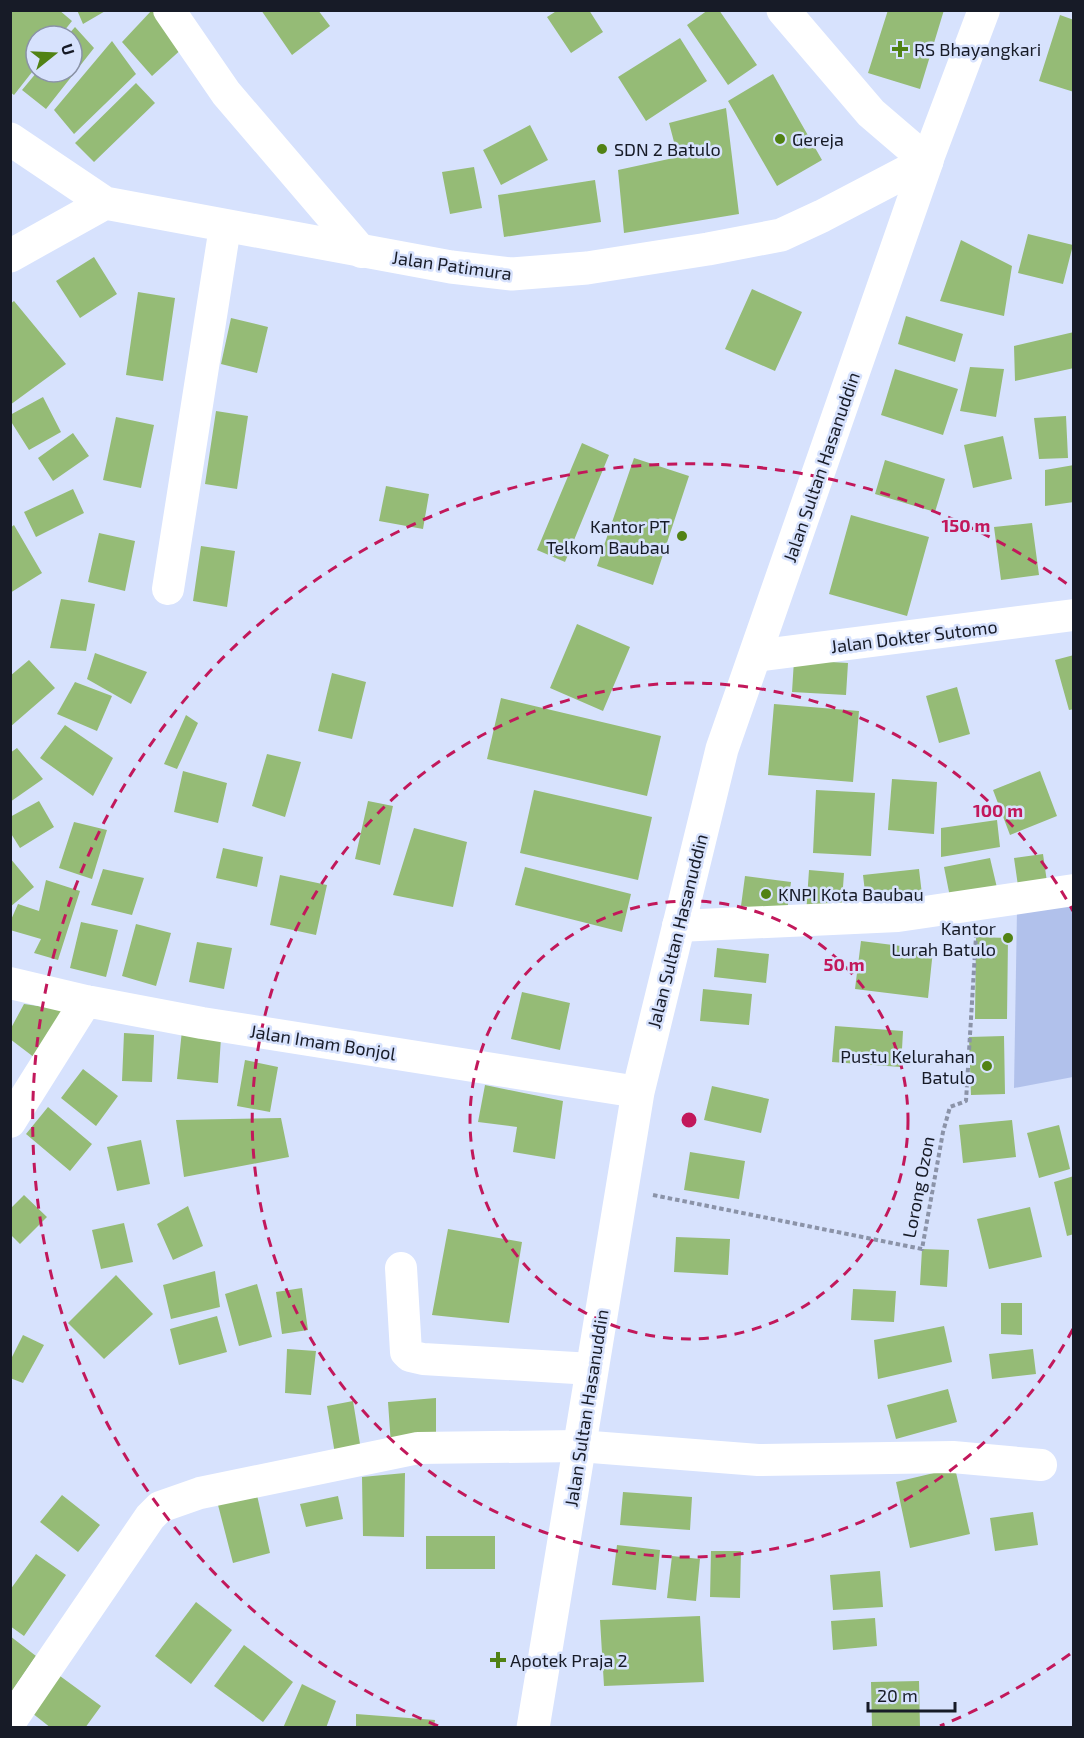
<svg xmlns="http://www.w3.org/2000/svg" width="1084" height="1738" font-family="'Exo 2',sans-serif">
<style>
.green{fill:#b1c1eb}
.building{fill:#95bb76}
.lines{fill:none;stroke-linecap:round;stroke-linejoin:round}
.path{stroke:#8b93a8;stroke-width:4;stroke-dasharray:4.5 3;stroke-linecap:butt}
.minor{stroke:#fff;stroke-width:32}
.tertiary{stroke:#fff;stroke-width:33}
.trunk{stroke:#fff;stroke-width:33}
.ring{fill:none;stroke:#c2185b;stroke-width:3;stroke-dasharray:10 8}
.poi-dot{fill:#518214;stroke:#d7e2fd;stroke-width:2}
.labels{text-anchor:middle;dominant-baseline:central;stroke-width:5;stroke-linejoin:round;paint-order:stroke}
.poi-label{font-size:18px;fill:#171b27;stroke:#d7e2fd;text-anchor:start}
.street-label{font-size:18px;fill:#171b27;stroke:#d7e2fd}
.centre{fill:#c2185b;stroke:#d7e2fd;stroke-width:3}
.ring-label{font-size:18px;text-anchor:middle;font-weight:bold;fill:#c2185b;stroke:#d7e2fd;stroke-width:5;stroke-linejoin:round;paint-order:stroke}
</style>
<rect width="100%" height="100%" fill="#d7e2fd"/>
<!-- green -->
<path class="green" d="M1073,902V1077L1014,1088L1017,910Z"/>
<!-- building -->
<path class="building" d="M10,10H59L72,21L60,36H36V67L14,95L10,92Z
M77,10H107L83,24Z
M152,10H161L185,46L152,76L122,42Z
M261,10H318L330,26L292,55Z
M558,10H589L603,32L571,53L547,17Z
M708,10H719L757,65L728,85L687,25Z
M888,10H944L920,89L868,73Z
M1060,15L1074,20V92L1039,81Z
M75,27L94,48L46,109L22,90L37,72H72V36H67Z
M680,38L707,81L646,121L618,77Z
M112,41L136,74L74,134L54,110Z
M773,74L822,160L777,186L728,101Z
M136,83L155,103L94,162L75,143Z
M726,108L739,214L624,233L618,170L678,157L669,123Z
M530,125L548,160L501,185L483,150Z
M474,167L482,208L450,214L442,172Z
M595,180L601,222L504,237L498,195Z
M1028,234L1073,245L1063,284L1018,273Z
M961,240L1012,266L1004,316L940,301Z
M94,257L117,294L80,318L56,281Z
M752,289L802,312L775,371L725,349Z
M138,292L175,298L163,381L126,375Z
M14,301L66,364L10,405V304Z
M906,316L963,334L955,362L898,344Z
M231,318L268,327L257,373L221,364Z
M1074,332V368L1015,381L1014,346Z
M970,367L1004,369L996,417L960,411Z
M895,369L958,389L943,435L881,415Z
M43,397L61,432L29,450L10,420V415Z
M216,411L248,416L237,489L205,484Z
M1066,416L1068,458L1039,459L1034,418Z
M116,417L154,425L141,488L103,480Z
M73,433L89,456L53,481L38,458Z
M1003,436L1012,479L973,488L964,445Z
M582,443L609,455L565,562L537,550Z
M634,458L689,476L653,585L597,566Z
M885,460L945,479L935,512L875,494Z
M1074,465V502L1045,506V470Z
M386,486L429,494L423,529L379,521Z
M73,489L84,513L36,537L24,512Z
M851,515L929,537L907,616L829,594Z
M1032,523L1039,575L1001,580L994,527Z
M14,525L42,573L10,593V528Z
M99,533L135,541L125,591L88,582Z
M201,546L235,551L227,607L193,601Z
M61,599L95,604L86,651L50,648Z
M577,624L630,647L603,711L550,688Z
M95,653L147,672L131,704L87,679Z
M1074,655V709L1069,710L1055,660Z
M29,660L55,688L10,727V676Z
M794,660L848,663L846,695L792,692Z
M332,673L366,682L352,739L318,731Z
M75,682L112,696L97,731L57,714Z
M957,687L970,734L939,743L926,696Z
M501,698L661,736L647,796L487,759Z
M774,704L859,711L853,782L768,775Z
M186,715L198,723L177,769L164,764Z
M65,725L113,758L93,796L40,758Z
M17,748L43,779L10,802V753Z
M267,754L301,762L285,817L252,806Z
M183,771L227,783L218,823L174,812Z
M1040,771L1057,816L1010,835L993,790Z
M892,779L937,782L934,834L888,830Z
M534,790L652,817L638,880L520,853Z
M816,790L875,793L871,856L813,853Z
M39,801L54,827L20,848L10,832V817Z
M368,801L393,806L380,865L355,859Z
M997,820L1000,847L941,857V828Z
M74,822L107,830L92,879L59,868Z
M414,828L467,842L453,907L393,895Z
M223,848L263,857L257,887L216,878Z
M1043,854L1047,882L1018,886L1014,858Z
M10,858L34,887L10,907Z
M990,858L998,892L951,902L944,867Z
M525,867L631,894L622,932L515,905Z
M103,869L144,878L132,915L91,905Z
M919,869L923,903L867,909L863,875Z
M809,870L844,873L841,915L806,914Z
M280,875L327,885L316,935L270,925Z
M745,876L791,882L787,912L741,906Z
M46,880L80,891L58,960L34,953L41,939L10,930V922L18,904L39,911Z
M81,922L118,930L106,977L70,968Z
M136,924L171,933L156,986L122,976Z
M976,937L1008,938L1007,1019H975Z
M861,941L933,950L928,998L855,989Z
M197,942L232,948L224,989L189,982Z
M717,948L769,954L766,983L714,977Z
M703,989L752,994L749,1025L700,1021Z
M522,992L570,1003L560,1050L511,1039Z
M24,1004L65,1010L35,1058L10,1039V1030Z
M835,1026L903,1031L901,1067L832,1062Z
M182,1030L221,1038L218,1083L177,1079Z
M124,1033L154,1035L152,1082L122,1081Z
M1004,1036L1005,1094L971,1095L969,1037Z
M245,1060L278,1067L270,1112L237,1106Z
M83,1069L118,1096L96,1126L61,1098Z
M485,1085L563,1101L555,1159L513,1152L517,1127L478,1122Z
M712,1086L769,1099L761,1133L704,1120Z
M48,1107L92,1144L70,1171L26,1134Z
M281,1118L289,1157L184,1177L176,1120Z
M1012,1120L1016,1157L963,1163L959,1125Z
M1059,1125L1070,1169L1039,1178L1027,1133Z
M141,1140L150,1184L117,1191L107,1147Z
M690,1152L745,1161L739,1199L684,1190Z
M1074,1176V1234L1067,1236L1054,1182Z
M24,1195L47,1217L20,1244L10,1234V1209Z
M188,1206L203,1246L173,1260L157,1224Z
M1030,1207L1042,1257L989,1269L977,1219Z
M124,1223L133,1262L101,1269L92,1230Z
M448,1229L522,1242L509,1323L432,1315Z
M676,1237L730,1239L728,1275L674,1272Z
M922,1249L949,1250L947,1287L920,1285Z
M215,1271L220,1307L171,1319L163,1285Z
M116,1275L153,1314L104,1359L68,1323Z
M257,1284L272,1337L239,1346L225,1294Z
M302,1288L308,1330L282,1334L276,1292Z
M853,1289L896,1291L894,1322L851,1320Z
M1001,1303H1022V1335L1001,1334Z
M217,1316L227,1352L179,1365L170,1329Z
M944,1326L952,1362L878,1379L874,1340Z
M23,1335L44,1345L23,1383L10,1378V1361Z
M287,1349L316,1351L311,1395L285,1393Z
M1033,1349L1036,1374L992,1379L989,1354Z
M948,1389L957,1422L896,1439L887,1405Z
M436,1398V1439L391,1445L388,1402Z
M353,1401L361,1450L335,1454L327,1406Z
M955,1468L970,1534L910,1548L896,1482Z
M405,1473L404,1537L363,1536L362,1477Z
M623,1492L692,1497L690,1530L620,1525Z
M62,1495L100,1525L78,1552L40,1522Z
M257,1495L270,1553L233,1563L218,1505Z
M338,1496L343,1519L306,1527L300,1504Z
M1033,1512L1038,1545L995,1551L990,1518Z
M426,1536H495V1569H426Z
M617,1545L660,1550L656,1590L612,1585Z
M711,1551H741L740,1598L710,1597Z
M36,1554L66,1575L24,1636L10,1626V1590Z
M672,1556L700,1559L696,1601L667,1598Z
M880,1571L883,1607L833,1610L830,1575Z
M196,1602L232,1630L191,1684L155,1656Z
M700,1616L704,1682L604,1686L600,1620Z
M875,1618L877,1646L833,1650L831,1621Z
M10,1636L36,1656L10,1694Z
M244,1645L293,1682L263,1722L214,1686Z
M60,1676L101,1706L85,1728H51L32,1713Z
M919,1681L920,1728H872L871,1682Z
M302,1684L336,1701L326,1728H283Z
M356,1714L435,1720L434,1728H356Z"/>
<g class="lines">
<!-- path -->
<path class="path" d="M653,1195L922,1249L943,1132L950,1107L966,1101L976,936"/>
<!-- minor -->
<path class="minor" d="M169,10L226,93L362,252
M927,161L984,10
M168,589L225,227
M755,656L1074,615
M678,926L898,916L1074,890
M10,983L86,1001L202,1023L638,1092
M10,1122L86,1001
M401,1268L406,1352L410,1356L423,1359L592,1369
M10,1722L150,1517L160,1507L200,1493L418,1448L579,1446L758,1460L953,1457L1041,1465"/>
<!-- tertiary -->
<path class="tertiary" d="M10,139L105,203
M10,256L105,203L451,267L512,274L587,268L708,249L781,235L822,216L927,161"/>
<!-- trunk -->
<path class="trunk" d="M533,1728L638,1092L722,749L927,161L871,113L783,10"/>
</g>
<!-- distance rings -->
<g class="ring">
<circle cx="689" cy="1120" r="219"/>
<path d="M1073 1329A437 437 0 1 1 1073 911"/>
<path d="M1070 1654A656 656 0 0 1 940 1726M438 1726A656 656 0 1 1 1070 586"/>
</g>
<!-- markers -->
<g class="poi-dot">
<path d="M897 40h6v6h6v6h-6v6h-6v-6h-6v-6h6z"/>
<circle cx="780" cy="139" r="6"/>
<circle cx="602" cy="149" r="6"/>
<circle cx="682" cy="536" r="6"/>
<circle cx="766" cy="894" r="6"/>
<circle cx="1008" cy="938" r="6"/>
<circle cx="987" cy="1066" r="6"/>
<path d="M495 1651h6v6h6v6h-6v6h-6v-6h-6v-6h6z"/>
</g>
<g class="labels">
<!-- poi labels -->
<g class="poi-label">
<text x="914" y="49">RS Bhayangkari</text>
<text x="792" y="139">Gereja</text>
<text x="614" y="149">SDN 2 Batulo</text>
<text x="670" y="526" text-anchor="end">Kantor PT<tspan x="670" dy="21">Telkom Baubau</tspan></text>
<text x="778" y="894">KNPI Kota Baubau</text>
<text x="996" y="928" text-anchor="end">Kantor<tspan x="996" dy="21">Lurah Batulo</tspan></text>
<text x="975" y="1056" text-anchor="end">Pustu Kelurahan<tspan x="975" dy="21">Batulo</tspan></text>
<text x="510" y="1660">Apotek Praja 2</text>
</g>
<!-- street labels -->
<g class="street-label">
<text transform="translate(452 265) rotate(8)">Jalan Patimura</text>
<text transform="translate(821 467) rotate(-71)">Jalan Sultan Hasanuddin</text>
<text transform="translate(914 636) rotate(-7)">Jalan Dokter Sutomo</text>
<text transform="translate(677 931) rotate(-76)">Jalan Sultan Hasanuddin</text>
<text transform="translate(323 1042) rotate(9)">Jalan Imam Bonjol</text>
<text transform="translate(918 1187) rotate(-79)">Lorong Ozon</text>
<text transform="translate(586 1408) rotate(-81)">Jalan Sultan Hasanuddin</text>
</g>
</g>
<circle cx="689" cy="1120" r="9" class="centre"/>
<g class="ring-label">
<text x="966" y="532">150 m</text>
<text x="998" y="817">100 m</text>
<text x="844" y="971">50 m</text>
</g>
<!-- border -->
<rect width="1084" height="1738" fill="none" stroke="#171b27" stroke-width="24"/>
<!-- north arrow -->
<g transform="translate(54 54) rotate(72)"><circle r="28" fill="#d7e2fd" stroke="#8a92a7" stroke-width="1.5"/>
<path d="M0-4.5L10 22L0 15L-10 22Z" fill="#518214"/>
<text y="-9" font-size="16" font-weight="bold" text-anchor="middle" fill="#171b27">U</text>
</g>
<!-- scale -->
<path d="M868 1702v9h87v-9" fill="none" stroke="#171b27" stroke-width="3"/>
<text x="877" y="1702" font-size="18" fill="#171b27" stroke="#d7e2fd" stroke-width="4.5" paint-order="stroke">20 m</text>
</svg>
